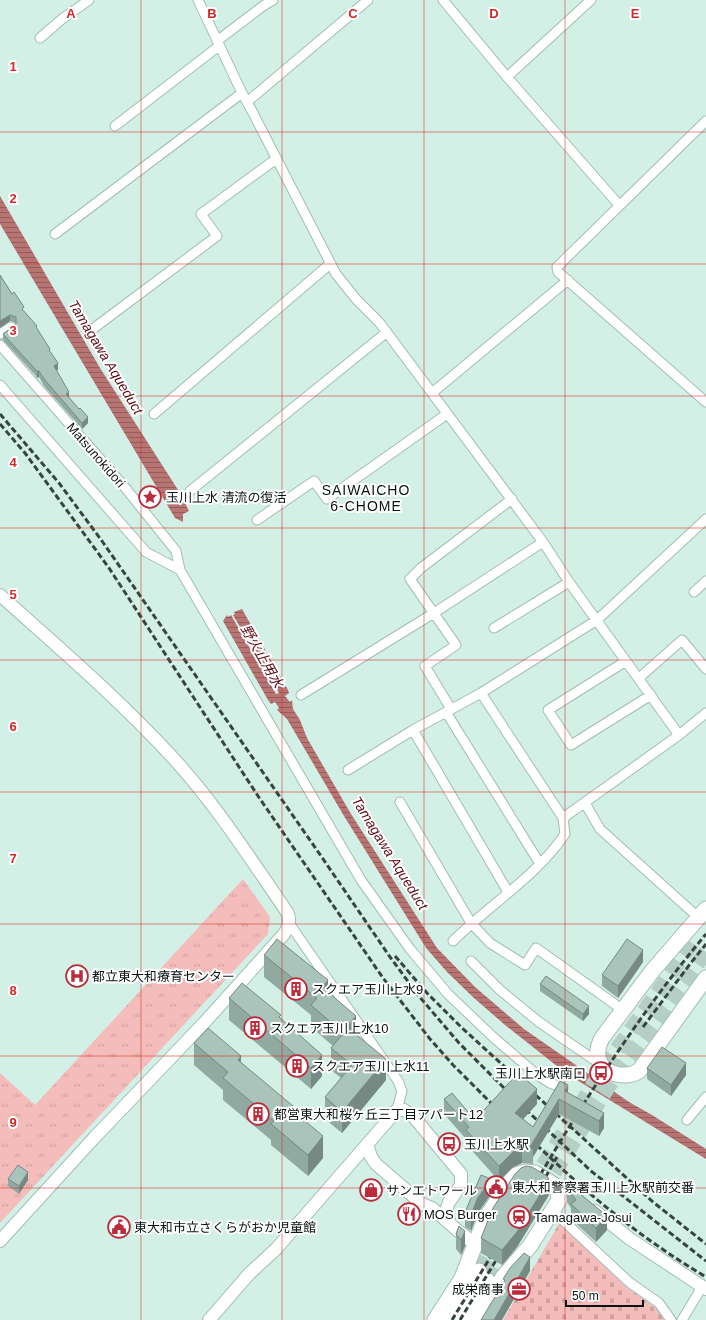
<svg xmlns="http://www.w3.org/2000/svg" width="706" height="1320" font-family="Helvetica,'Noto Sans JP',sans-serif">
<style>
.grass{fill:url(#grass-tufts)}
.cemetery{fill:url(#cemetery-stones)}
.water{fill:url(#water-rules)}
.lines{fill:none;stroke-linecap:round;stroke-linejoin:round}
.primary-tunnel{stroke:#b5cfc7;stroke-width:15;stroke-dasharray:15 8;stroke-linecap:butt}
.minor-casing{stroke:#a1bdb5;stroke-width:11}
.tertiary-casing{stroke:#a1bdb5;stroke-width:14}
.primary-casing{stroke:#a1bdb5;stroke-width:17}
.minor{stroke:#fff;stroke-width:9}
.tertiary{stroke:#fff;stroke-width:12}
.primary{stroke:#fff;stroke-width:15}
.rail{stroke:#374541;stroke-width:3;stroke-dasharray:6 3;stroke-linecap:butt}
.wall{fill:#90a9a1}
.shaded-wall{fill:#768983}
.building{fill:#a8c4bb;stroke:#768983}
.grid{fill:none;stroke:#d62828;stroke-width:1;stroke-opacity:0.55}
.labels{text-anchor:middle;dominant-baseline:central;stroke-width:4;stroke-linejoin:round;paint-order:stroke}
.street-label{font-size:13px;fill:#0a1412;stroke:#fff}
.poi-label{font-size:13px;fill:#0a1412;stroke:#fff;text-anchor:start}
.water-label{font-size:14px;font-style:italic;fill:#600c17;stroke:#fff}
.neighbourhood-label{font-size:14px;letter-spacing:1px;fill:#0a1412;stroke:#fff}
.grid-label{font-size:13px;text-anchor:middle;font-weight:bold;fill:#d62828;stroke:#fff;stroke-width:4;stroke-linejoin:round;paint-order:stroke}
</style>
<defs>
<pattern id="grass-tufts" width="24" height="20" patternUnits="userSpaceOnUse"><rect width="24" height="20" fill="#f4bdbb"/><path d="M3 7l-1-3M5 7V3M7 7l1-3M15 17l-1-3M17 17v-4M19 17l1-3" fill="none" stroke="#d0a2a0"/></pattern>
<pattern id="cemetery-stones" width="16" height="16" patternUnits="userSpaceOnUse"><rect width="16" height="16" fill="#f4bdbb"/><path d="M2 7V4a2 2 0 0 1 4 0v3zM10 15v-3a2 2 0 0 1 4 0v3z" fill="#d0a2a0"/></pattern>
<pattern id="water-rules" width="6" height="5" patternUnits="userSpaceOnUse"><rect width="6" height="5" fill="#b87473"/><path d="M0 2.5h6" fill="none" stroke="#945e5d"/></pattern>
</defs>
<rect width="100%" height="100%" fill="#d3f0e7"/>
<!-- grass -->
<path class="grass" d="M243,879L270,917L268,934L0,1223V1073L35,1105Z"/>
<!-- cemetery -->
<path class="cemetery" d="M560,1222L625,1286L656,1308L665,1320H503Z"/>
<!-- water -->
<path class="water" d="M0,196L100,368L180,493L189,511L183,514V522L175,518L0,224Z
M242,609L288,690L289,693L285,696L290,702L292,700L293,709L300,720L307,738L351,814L437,948L475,987L524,1029L629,1102L652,1115L706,1149V1159L567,1074L505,1025L474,998L447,972L427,949L418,935L344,816L287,719L277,710L279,708L275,702L271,704L268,700L223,621L227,615L228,617L231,615L276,694L279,693L233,615L235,614L234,612Z"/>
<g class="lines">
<!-- primary-tunnel -->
<path class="primary-tunnel" d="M531,1185L602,1070L696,938
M542,1192L614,1078L706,952
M479,1271L498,1239
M487,1280L508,1246"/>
<!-- minor casing -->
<g class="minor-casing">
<path id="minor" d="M198,0L242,93L252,111L336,274L356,299L379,322L543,542L569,582L679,735
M443,0L507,77L619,205
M40,38L62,19L89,0
M217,41L263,6L273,0
M507,77L591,0
M247,102L368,0
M706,121L557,267L558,272L706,402
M115,126L219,46
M55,234L242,93
M90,331L217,236L201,214L276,159
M0,334L11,327
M0,345L123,485L176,551L180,570
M0,385L146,552L180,570L361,880L410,949L448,994L493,1037L536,1074L550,1083L563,1088
M432,393L568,280
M154,414L330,264
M190,491L387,332
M257,520L314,481L327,499L447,414
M694,592L706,581
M494,628L569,582
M626,661L548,710L571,745L651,695
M639,678L682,640L706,669
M301,695L434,613L543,542
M451,709L425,666L456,645L410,579L421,568L512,499
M446,712L540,864
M413,730L508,892
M348,770L413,730L481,693L597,620L706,519
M400,802L471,923L490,943L525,965L536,948L623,1010
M585,803L600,829L699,918
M563,818L679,735L706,713
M289,923L398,1081L402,1091L397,1110
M453,941C489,905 537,876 565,834L563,818L481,693
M471,961L500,990L539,1022L593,1059
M687,1120L706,1097
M552,1210L629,1282L659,1303L671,1320
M682,1320L702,1287"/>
</g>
<!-- tertiary casing -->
<g class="tertiary-casing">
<path id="tertiary" d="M0,595C59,648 120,700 174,759C217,806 251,860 287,912C291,920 289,927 284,934L204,1023L94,1138L0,1241
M367,1144L371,1157L376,1164L422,1204L432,1208L457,1230L475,1244
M595,1211L630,1239L706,1289
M209,1320L249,1274L276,1249L397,1110H404L413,1116L461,1174V1185L449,1202L446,1210V1215L450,1223"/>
</g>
<!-- primary casing -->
<g class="primary-casing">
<path id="primary" d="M706,909L653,970L602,1038C599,1044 597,1050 598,1056C600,1075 626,1079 639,1071L706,978
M435,1320L462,1278L485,1219L508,1184L516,1175L525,1172L535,1173L554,1185L558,1192L559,1200L530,1246L503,1277L475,1320
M449,1320L479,1271
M462,1320L487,1280"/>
</g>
<!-- minor -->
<use href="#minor" class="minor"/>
<!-- tertiary -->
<use href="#tertiary" class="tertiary"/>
<!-- primary -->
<use href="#primary" class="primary"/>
<!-- rail -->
<path class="rail" d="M0,414L59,483L102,541L321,856L390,957L418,995L459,1043L521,1105L591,1171L706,1261
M0,424L25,453L109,568L258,796L383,978L430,1039L453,1065L499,1111
M395,956L427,993L461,1027L653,1202L706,1244
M643,1027L690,964L706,944
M530,1139C549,1156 567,1174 587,1191C624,1223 664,1252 706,1277
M536,1182C586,1097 643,1009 706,934
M541,1185L557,1157
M452,1320L496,1248
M460,1320L501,1252"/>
</g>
<!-- wall -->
<path class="wall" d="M0,275L24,312L37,329L50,351L58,370H56L69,397L88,423L82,429L44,386L39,377L37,378L36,376L3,340V334L16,323L10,321Z
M264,955L328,992L356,1034L386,1080L342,1133L325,1119V1097L341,1078L331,1070V1048L333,1046L311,1027V1015L264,977Z
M643,962L618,998L602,986V975Z
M540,984L589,1014L583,1021L540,991Z
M229,998L281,1018L322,1076L311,1089L229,1020Z
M194,1043L241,1063L293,1110L323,1158L308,1176L271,1145V1140L223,1100V1090L194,1065Z
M647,1068L686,1075L671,1096L647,1079Z
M560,1081L568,1093L604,1113V1128L599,1136L559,1114L533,1157V1164L522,1163L513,1167L499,1181L466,1144V1139L444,1114V1099L475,1120L537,1104L523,1119L533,1127Z
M8,1179L28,1180L19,1194L8,1186Z
M567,1188L607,1230L596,1242L571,1219V1208L567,1202Z
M491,1194L477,1214L471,1231L465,1227V1212Z
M549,1195L517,1247L502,1265L481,1253V1238Z
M465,1231V1246L461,1255L456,1249V1234Z"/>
<!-- shaded-wall -->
<path class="shaded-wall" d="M10,315V321L0,328V321Z
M58,363V370L54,372V366Z
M37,371H39V377L37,378Z
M69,392V398L66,394Z
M88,417V423L82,429V423Z
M643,950V962L618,998V986Z
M328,980V1002L322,987Z
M589,1006V1014L583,1021V1014Z
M356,1016V1038L342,1054V1032Z
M322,1055V1076L311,1089V1068Z
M241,1056V1078L238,1060Z
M386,1059V1080L342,1133V1112Z
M686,1063V1075L671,1096V1085Z
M568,1085V1100L565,1091Z
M537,1089V1104L515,1128V1113Z
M559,1099V1114L533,1157V1149L530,1147Z
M604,1113V1128L599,1136V1121Z
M323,1136V1158L308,1176V1155Z
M522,1148V1163L513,1167L499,1181V1166L513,1152Z
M28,1172V1180L19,1194V1186Z
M491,1179V1194L477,1214L471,1231V1216L477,1199Z
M549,1180V1195L517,1247L502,1265V1250Z
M607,1216V1230L596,1242V1228Z
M465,1231V1246L461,1255V1240Z
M530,1257V1271L502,1320H494Z"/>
<!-- building -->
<path class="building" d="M0,275L12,294L14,292L24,307L22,309L37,326L36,327L50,349L49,350L58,363L54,366L69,392L66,394L79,409L80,408L88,417L82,423L44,379L39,371H37L36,370L3,334L16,324V317L10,315L0,321Z
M277,939L328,980L322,987L356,1016L342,1032L311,1005L317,998L264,955Z
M627,939L643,950L618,986L602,975Z
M546,976L589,1006L583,1014L540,984Z
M242,983L281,1015L279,1017L322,1055L311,1068L229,998Z
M208,1028L241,1056L238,1060L293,1106L291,1109L323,1136L308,1155L271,1124L274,1121L223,1078L228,1072L194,1043Z
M348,1028L386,1059L342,1112L325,1097L352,1065L331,1048Z
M662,1047L686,1063L671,1085L647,1068Z
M518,1073L537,1089L515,1113L533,1127L560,1081L568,1085L565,1091L604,1113L599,1121L559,1099L530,1147L533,1149L522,1148L513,1152L499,1166L466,1130L469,1127L444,1099L452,1093L475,1120Z
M18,1165L28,1172L19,1186L8,1179Z
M526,1166L532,1167L547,1176L549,1180L517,1232L502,1250L481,1238L493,1208L515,1174L521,1168Z
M481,1175L491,1179L477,1199L471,1216L465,1212Z
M569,1186L573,1188L607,1216L596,1228L571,1204L576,1200L567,1188Z
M459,1226L465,1231L461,1240L456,1234Z
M524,1253L530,1257L494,1320H481L505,1280L503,1279L510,1268Z"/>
<!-- grid -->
<path class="grid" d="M141,0V1320M282,0V1320M424,0V1320M565,0V1320M0,132H706M0,264H706M0,396H706M0,528H706M0,660H706M0,792H706M0,924H706M0,1056H706M0,1188H706"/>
<!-- icons -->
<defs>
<g id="sight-ring" transform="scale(1.15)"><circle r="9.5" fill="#fff" stroke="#bb2b3a" stroke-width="1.5"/><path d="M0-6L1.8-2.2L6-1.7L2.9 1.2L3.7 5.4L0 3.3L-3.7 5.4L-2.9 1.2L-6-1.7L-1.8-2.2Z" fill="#bb2b3a"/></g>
<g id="hospital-ring" transform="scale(1.15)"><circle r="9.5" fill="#fff" stroke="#bb2b3a" stroke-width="1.5"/><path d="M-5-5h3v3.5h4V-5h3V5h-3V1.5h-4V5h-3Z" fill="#bb2b3a"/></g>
<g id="building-ring" transform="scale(1.15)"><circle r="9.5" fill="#fff" stroke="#bb2b3a" stroke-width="1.5"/><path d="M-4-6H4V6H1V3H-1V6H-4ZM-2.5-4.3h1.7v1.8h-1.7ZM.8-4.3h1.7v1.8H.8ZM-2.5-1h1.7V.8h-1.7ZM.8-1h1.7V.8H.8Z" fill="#bb2b3a"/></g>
<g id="bus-ring" transform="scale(1.15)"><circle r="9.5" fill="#fff" stroke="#bb2b3a" stroke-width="1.5"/><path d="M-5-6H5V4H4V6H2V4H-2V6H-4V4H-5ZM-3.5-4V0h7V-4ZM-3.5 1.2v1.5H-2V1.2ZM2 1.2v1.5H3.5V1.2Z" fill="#bb2b3a"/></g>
<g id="civic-ring" transform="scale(1.15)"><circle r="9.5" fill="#fff" stroke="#bb2b3a" stroke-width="1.5"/><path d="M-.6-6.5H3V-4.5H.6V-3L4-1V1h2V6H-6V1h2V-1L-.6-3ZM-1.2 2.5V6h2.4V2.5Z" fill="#bb2b3a"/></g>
<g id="shop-ring" transform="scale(1.15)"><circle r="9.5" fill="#fff" stroke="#bb2b3a" stroke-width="1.5"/><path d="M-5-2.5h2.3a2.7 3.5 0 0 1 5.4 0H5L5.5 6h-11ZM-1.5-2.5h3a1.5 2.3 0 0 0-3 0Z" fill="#bb2b3a"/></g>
<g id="restaurant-ring" transform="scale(1.15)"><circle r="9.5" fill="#fff" stroke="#bb2b3a" stroke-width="1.5"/><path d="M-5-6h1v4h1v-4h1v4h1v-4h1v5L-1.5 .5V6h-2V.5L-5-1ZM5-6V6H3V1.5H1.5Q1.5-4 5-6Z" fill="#bb2b3a"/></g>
<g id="station-ring" transform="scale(1.15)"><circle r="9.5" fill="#fff" stroke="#bb2b3a" stroke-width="1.5"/><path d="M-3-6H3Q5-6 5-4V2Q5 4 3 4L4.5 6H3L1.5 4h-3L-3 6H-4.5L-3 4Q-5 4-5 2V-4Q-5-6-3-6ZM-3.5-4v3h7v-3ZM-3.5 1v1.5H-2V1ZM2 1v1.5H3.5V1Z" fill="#bb2b3a"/></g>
<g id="office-ring" transform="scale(1.15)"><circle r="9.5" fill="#fff" stroke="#bb2b3a" stroke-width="1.5"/><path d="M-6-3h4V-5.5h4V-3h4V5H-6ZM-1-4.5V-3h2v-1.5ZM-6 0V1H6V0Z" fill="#bb2b3a"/></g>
</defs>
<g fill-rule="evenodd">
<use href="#sight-ring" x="150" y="497"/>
<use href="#hospital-ring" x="77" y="976"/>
<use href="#building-ring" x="296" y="989"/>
<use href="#building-ring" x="255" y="1028"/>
<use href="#building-ring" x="297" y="1066"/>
<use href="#bus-ring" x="601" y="1073"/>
<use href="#building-ring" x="258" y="1114"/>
<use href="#bus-ring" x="449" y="1144"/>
<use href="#civic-ring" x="496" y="1187"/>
<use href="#shop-ring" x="371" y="1190"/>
<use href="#restaurant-ring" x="409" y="1214"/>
<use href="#station-ring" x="519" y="1217"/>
<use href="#civic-ring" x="119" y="1227"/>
<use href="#office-ring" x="519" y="1289"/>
</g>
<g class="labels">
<!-- street labels -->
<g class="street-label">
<text transform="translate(96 455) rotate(49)">Matsunokidori</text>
</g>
<!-- poi labels -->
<g class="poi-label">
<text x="166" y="497">玉川上水 清流の復活</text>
<text x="92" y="976">都立東大和療育センター</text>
<text x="312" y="989">スクエア玉川上水9</text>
<text x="270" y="1028">スクエア玉川上水10</text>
<text x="312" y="1066">スクエア玉川上水11</text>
<text x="586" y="1073" text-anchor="end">玉川上水駅南口</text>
<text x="274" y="1114">都営東大和桜ヶ丘三丁目アパート12</text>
<text x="464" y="1144">玉川上水駅</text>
<text x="512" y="1187">東大和警察署玉川上水駅前交番</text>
<text x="386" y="1190">サンエトワール</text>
<text x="424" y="1214">MOS Burger</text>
<text x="534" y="1217">Tamagawa-Josui</text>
<text x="134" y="1227">東大和市立さくらがおか児童館</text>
<text x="504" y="1289" text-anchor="end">成栄商事</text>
</g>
<!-- water labels -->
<g class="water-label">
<text transform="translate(106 357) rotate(59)">Tamagawa Aqueduct</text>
<text transform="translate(262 656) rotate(60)">野火止用水</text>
<text transform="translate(390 853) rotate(58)">Tamagawa Aqueduct</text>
</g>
<!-- neighbourhood labels -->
<g class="neighbourhood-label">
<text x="366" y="490">SAIWAICHO<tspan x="366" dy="16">6-CHOME</tspan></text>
</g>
</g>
<g class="grid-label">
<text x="71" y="18">A</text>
<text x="212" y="18">B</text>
<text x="353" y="18">C</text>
<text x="494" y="18">D</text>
<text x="635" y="18">E</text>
<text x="13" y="71">1</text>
<text x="13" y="203">2</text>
<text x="13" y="335">3</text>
<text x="13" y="467">4</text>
<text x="13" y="599">5</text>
<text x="13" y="731">6</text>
<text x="13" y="863">7</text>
<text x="13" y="995">8</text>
<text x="13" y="1127">9</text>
</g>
<!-- scale -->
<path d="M566 1300v6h77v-6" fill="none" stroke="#0a1412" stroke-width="2"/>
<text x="572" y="1300" font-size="12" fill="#0a1412" stroke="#ffffff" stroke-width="3" paint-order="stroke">50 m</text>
</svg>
